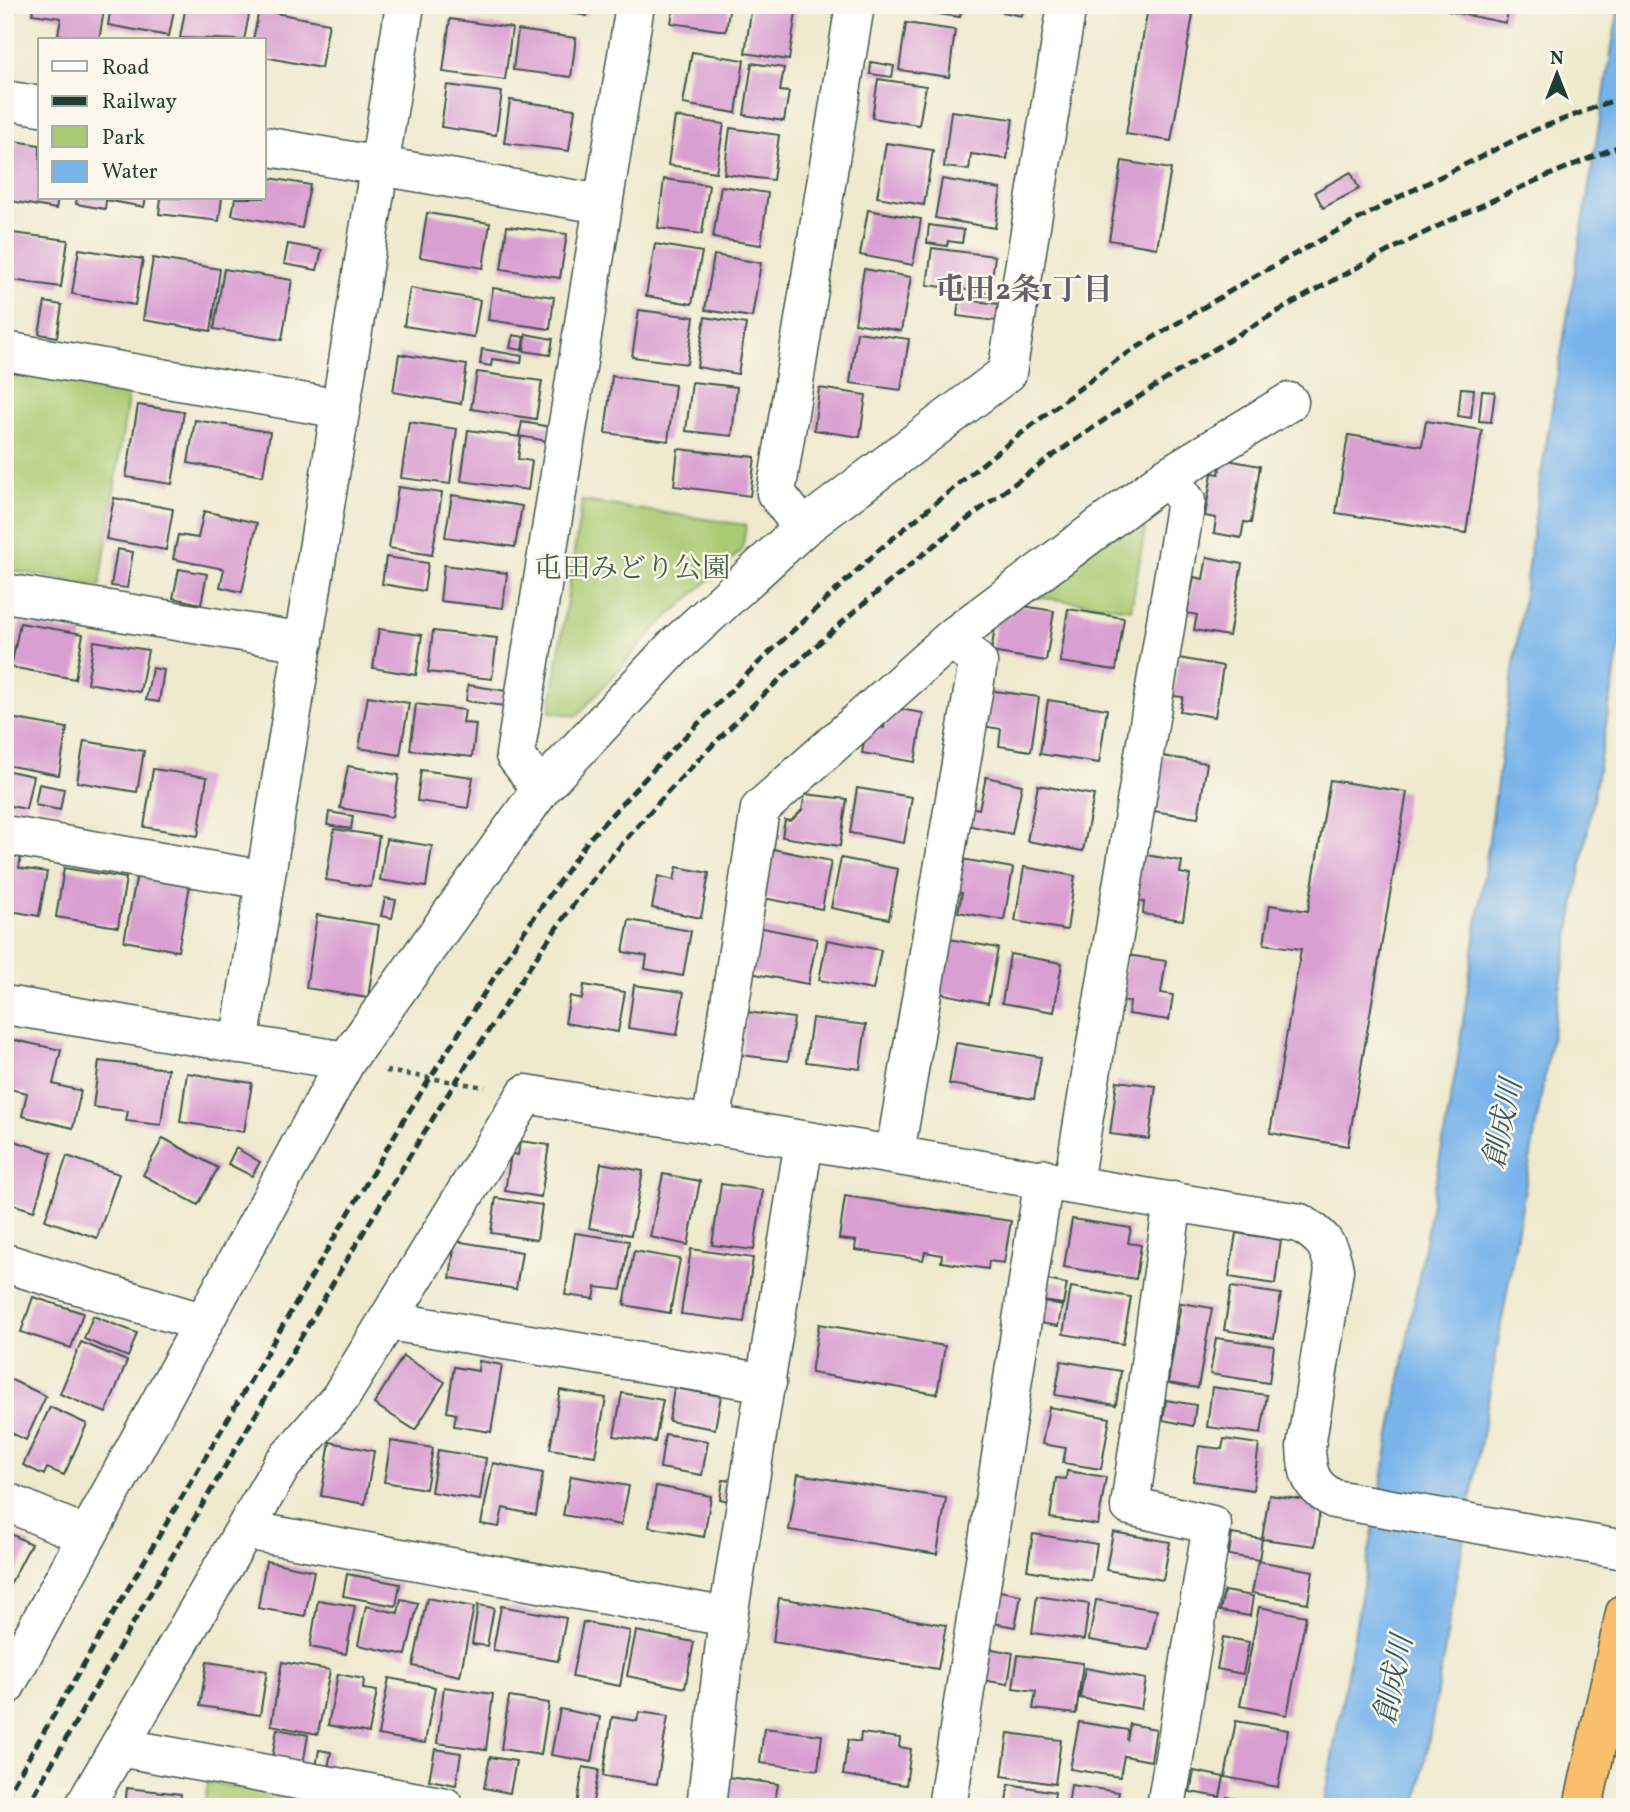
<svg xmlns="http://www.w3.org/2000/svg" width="1630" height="1812" font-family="Vollkorn,'Noto Serif JP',serif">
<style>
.green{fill:#abcb73;stroke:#658454;stroke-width:2}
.water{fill:#78b4ea;stroke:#4c788f;stroke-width:2}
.building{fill:#d99fd1}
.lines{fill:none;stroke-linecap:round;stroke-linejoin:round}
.minor-casing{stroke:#3e574b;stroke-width:41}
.highway-casing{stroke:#3e574b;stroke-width:41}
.path{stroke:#3e574b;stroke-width:4.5;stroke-dasharray:5 5;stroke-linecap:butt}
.minor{stroke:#fff;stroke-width:38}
.highway{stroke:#f9bf6d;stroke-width:38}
.rail{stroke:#1f3d34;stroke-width:5;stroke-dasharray:10 5;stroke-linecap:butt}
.labels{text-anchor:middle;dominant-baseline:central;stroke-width:5;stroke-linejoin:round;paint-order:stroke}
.park-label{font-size:28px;fill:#426044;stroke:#fbf7ec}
.neighbourhood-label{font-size:30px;font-weight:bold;fill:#605f6b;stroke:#fbf7ec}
.water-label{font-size:30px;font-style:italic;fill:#355b62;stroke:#fbf7ec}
</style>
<rect width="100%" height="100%" fill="#fbf7ec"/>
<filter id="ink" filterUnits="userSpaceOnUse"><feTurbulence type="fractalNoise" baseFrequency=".0143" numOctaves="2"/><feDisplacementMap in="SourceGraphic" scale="14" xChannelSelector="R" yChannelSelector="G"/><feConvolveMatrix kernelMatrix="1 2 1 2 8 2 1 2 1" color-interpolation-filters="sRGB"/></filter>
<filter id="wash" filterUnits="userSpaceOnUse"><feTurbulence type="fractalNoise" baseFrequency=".00686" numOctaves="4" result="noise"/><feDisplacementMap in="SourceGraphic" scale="28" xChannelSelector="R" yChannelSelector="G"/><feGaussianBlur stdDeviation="1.57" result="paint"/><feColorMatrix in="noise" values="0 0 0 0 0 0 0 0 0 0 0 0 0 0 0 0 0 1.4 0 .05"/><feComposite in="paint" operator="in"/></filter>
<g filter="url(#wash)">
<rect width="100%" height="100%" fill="#efe9ce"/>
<!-- green -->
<path class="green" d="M5,370L129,391L100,586L5,569Z
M582,501L746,525L742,550L657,627L577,716L550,712Z
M1138,511L1145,530L1131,609L1028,596Z
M208,1782L323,1803L322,1807H204Z"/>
<!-- water -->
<path class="water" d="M1619,5H1625V616L1417,1807H1323L1457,1064L1540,481Z"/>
<g id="blocks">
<!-- building -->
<path class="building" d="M34,5H105L99,40L58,35L61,18L32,14Z
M111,5H175L169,36L108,25Z
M186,5H251L244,40L180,38Z
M530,5H588L587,16Z
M674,5H730L726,31L671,23Z
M752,5H797L789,60L745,53Z
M905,5H962L960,17L905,9Z
M969,5H1024L1022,16Z
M1449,5H1509L1506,23L1448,11Z
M1148,8L1193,15L1171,141L1126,134Z
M259,10L329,23L321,68L264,57V40H253Z
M450,19L512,28L505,80L443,72Z
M906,23L955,30L949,77L899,70Z
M518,30L576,38L571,77L513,70Z
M692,52L744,60L736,113L683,104Z
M871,62L894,66L892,77L870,74Z
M752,63L784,68L780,91L789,92L784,121L744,115Z
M878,79L926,86L919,125L872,118Z
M447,85L502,92L496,135L441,127Z
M510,100L575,109L569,151L504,143Z
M951,111L1013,119L1007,159L971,154L969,170L944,167Z
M675,117L724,124L716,172L668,165Z
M730,128L779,135L773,180L724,174Z
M15,141L40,145V198H58L56,209L5,200Z
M886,143L933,150L924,205L877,197Z
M1122,161L1171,169L1157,248L1109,240Z
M1351,172L1359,189L1323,208L1315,192Z
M264,177L310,185L302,228L232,215L235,198H264Z
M664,179L709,185L702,234L658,228Z
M942,179L1001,189L995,228L935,218Z
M721,186L768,193L761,245L713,238Z
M77,198H146L144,207L106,200L105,209L76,204Z
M161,198H222L219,221L159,214Z
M868,210L921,219L913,265L860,255Z
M427,213L490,223L483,268L420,257Z
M929,225L964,230L962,243L948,241L947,246L927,243Z
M507,226L567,234L560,278L501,269Z
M5,232L68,240L61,287L5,279Z
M288,244L322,250L317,270L284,264Z
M655,244L702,252L692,304L646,296Z
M932,248L995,256L990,293L927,285Z
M79,249L143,259L135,305L72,294Z
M714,255L761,263L752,317L705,310Z
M153,258L220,269L211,331L143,320Z
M224,269L292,280L282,340L214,329Z
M864,269L911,277L901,331L855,323Z
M410,288L480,300L474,337L404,326Z
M493,288L554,297L550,329L488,320Z
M959,299L999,304L996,321L957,316Z
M45,302L62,305L57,337L39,334Z
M639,310L694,317L687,364L632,357Z
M705,317L746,324L738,374L697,367Z
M857,332L909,339L901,390L850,383Z
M526,334L553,339L550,355L524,351Z
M513,335L524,337L522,350L510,348Z
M482,349L522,356L521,363L492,359L491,366L480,364Z
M399,354L467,365L461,404L393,392Z
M477,372L542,381L536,419L471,409Z
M612,376L675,385L668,441L605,433Z
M692,382L737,387L732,436L686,431Z
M819,388L866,395L860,437L814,430Z
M1461,388L1474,389L1471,418L1458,416Z
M1482,391L1495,392L1491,422L1479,421Z
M138,405L184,412L172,484L126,477Z
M195,420L270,432L263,476L188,463Z
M1426,421L1482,430L1466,533L1336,513L1348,435L1422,446Z
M409,422L457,429L450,484L401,478Z
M522,422L551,427L548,441L519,436Z
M468,430L521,437L518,459L532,461L528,490L461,481Z
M678,449L755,457L750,496L674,486Z
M1222,459L1260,466L1251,523L1244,522L1241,538L1214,533L1216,518L1205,516L1212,473L1219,474Z
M398,487L442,493L432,555L389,548Z
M452,495L522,506L515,547L445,537Z
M114,498L173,509L166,550L106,539Z
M204,511L257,523L242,592L220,587L224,569L173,559L178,535L198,538Z
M117,549L133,552L127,588L111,586Z
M386,557L428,563L424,591L382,584Z
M1207,557L1242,564L1229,636L1194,630L1197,615L1187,613L1194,577L1203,579Z
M444,565L507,573L503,608L440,601Z
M179,569L207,574L201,604L173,598Z
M1011,604L1054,611L1046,661L991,652L997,615Z
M1068,609L1124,618L1116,670L1060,662Z
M20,623L83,634L75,679L11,667Z
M379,629L422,635L416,675L373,668Z
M433,631L497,638L492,679L428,672Z
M94,641L148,650L140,692L87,683Z
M1179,658L1223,666L1215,717L1180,711L1183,697L1173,696Z
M152,668L164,670L159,702L146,700Z
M468,685L507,691L504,706L466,701Z
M981,689L1039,697L1031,751L999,746L1001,729L976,725Z
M368,696L409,703L400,755L359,748Z
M1048,700L1107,709L1099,763L1040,754Z
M416,704L465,710L463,723L476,724L472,757L410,750Z
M887,707L923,713L915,762L862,753L867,726L884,728Z
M5,717L67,728L59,775L5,765Z
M84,741L144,751L137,792L77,782Z
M1162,756L1207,763L1198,818L1153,811Z
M348,766L399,775L392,817L340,808Z
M153,769L207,777L198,836L144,827Z
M5,770L33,776L26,809L5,805Z
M421,770L473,777L468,808L417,801Z
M986,777L1022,785L1012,834L966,825L970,807L979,809Z
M1330,780L1407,792L1348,1146L1270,1133L1301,949L1264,944L1270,905L1308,911Z
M39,784L64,789L60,810L35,805Z
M1038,785L1094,795L1083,851L1027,841Z
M857,788L912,797L904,843L850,833Z
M805,794L847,799L840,846L782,837L785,820L791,821L802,810Z
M329,812L353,816L351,829L327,825Z
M334,829L379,836L371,887L326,880Z
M386,839L432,846L426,887L380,880Z
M773,849L831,861L822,909L763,898Z
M5,853L21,856L19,868L47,872L39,916L5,910Z
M1140,854L1182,861L1180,873L1190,875L1183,920L1143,914L1144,902L1133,901Z
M841,858L898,869L889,919L831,908Z
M956,858L1013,868L1004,920L958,912L962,893L950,891Z
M677,867L709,873L701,918L652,908L658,876L674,880Z
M1024,867L1075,876L1067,930L1015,921Z
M64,868L126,878L118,927L56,917Z
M137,874L190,885L178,951L124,941Z
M385,898L396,900L392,918L381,916Z
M317,915L379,925L368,998L306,988Z
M629,920L691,931L683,976L645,969L647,956L623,952Z
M758,927L817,939L808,984L750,973Z
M949,939L998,948L988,1003L939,993Z
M827,940L881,950L873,990L819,980Z
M1010,954L1062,963L1054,1012L1002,1003Z
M1127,955L1166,961L1161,993L1173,995L1169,1020L1128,1014L1130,1002L1120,1001Z
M584,985L625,992L618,1032L565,1023L570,996L582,999Z
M634,985L684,992L677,1035L628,1028Z
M747,1012L794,1018L788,1061L741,1055Z
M812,1018L866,1025L860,1069L806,1062Z
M5,1038L61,1050L53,1084L81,1091L73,1128L22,1116L27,1093L5,1088Z
M956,1043L1041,1057L1034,1099L949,1084Z
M99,1061L168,1069L161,1125L126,1121L128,1111L93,1107Z
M187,1073L252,1083L244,1132L180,1122Z
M1117,1081L1156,1086L1149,1139L1110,1134Z
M5,1138L52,1153L34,1211L5,1202Z
M163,1138L218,1168L198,1205L143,1175Z
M520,1141L549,1145L541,1197L505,1191L511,1154L518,1155Z
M236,1148L260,1162L252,1176L228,1164Z
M67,1156L119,1174L97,1238L45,1220Z
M601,1163L643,1171L631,1235L589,1228Z
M663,1174L700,1181L688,1245L650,1237Z
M721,1184L763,1190L754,1250L712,1245Z
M845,1196L1011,1221L1004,1263L989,1261L988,1269L941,1262L942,1255L925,1252L923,1260L855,1250L856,1241L839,1239Z
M496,1198L542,1205L537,1240L491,1233Z
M1072,1219L1131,1228L1128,1243L1141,1245L1136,1279L1064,1267Z
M575,1233L629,1241L621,1290L596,1287L594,1299L565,1295Z
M1236,1233L1281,1240L1275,1284L1229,1277Z
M455,1241L522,1252L516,1289L450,1278Z
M691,1249L753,1258L744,1322L681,1314Z
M634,1251L680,1259L670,1313L624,1305Z
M1037,1278L1067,1284L1063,1304L1036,1300L1062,1306L1058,1326L1028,1321Z
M1071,1287L1131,1297L1123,1344L1063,1334Z
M1231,1287L1281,1294L1274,1338L1224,1330Z
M33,1297L83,1313L71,1348L21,1332Z
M1181,1303L1212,1308L1198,1388L1168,1383Z
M93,1316L137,1333L128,1357L84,1339Z
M819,1324L945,1346L937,1394L811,1373Z
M1216,1338L1274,1346L1269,1383L1210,1374Z
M81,1342L127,1361L106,1413L60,1394Z
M403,1356L445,1382L415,1430L374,1404Z
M479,1361L502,1365L491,1432L454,1426L456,1414L447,1412L454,1367L478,1371Z
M1061,1361L1121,1371L1116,1405L1055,1395Z
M5,1377L46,1396L26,1440L5,1430Z
M1212,1387L1267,1395L1261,1434L1207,1427Z
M674,1388L721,1396L715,1429L669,1421Z
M560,1390L606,1398L595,1456L550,1449Z
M622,1393L663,1400L655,1442L614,1436Z
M1166,1400L1196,1405L1193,1426L1163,1420Z
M50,1407L87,1424L64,1475L47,1468L44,1475L23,1465Z
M1049,1407L1110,1418L1101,1469L1063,1463L1066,1448L1042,1444Z
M665,1434L708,1441L702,1475L660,1468Z
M1224,1439L1259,1444L1253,1490L1193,1481L1199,1446L1222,1449Z
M391,1441L433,1448L426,1489L384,1482Z
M330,1442L374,1451L365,1504L321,1496Z
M438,1450L486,1458L480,1500L431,1492Z
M493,1463L543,1473L536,1515L503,1508L499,1527L481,1524Z
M1067,1471L1106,1477L1098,1525L1050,1518L1056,1478L1066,1479Z
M798,1474L946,1498L937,1554L789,1530Z
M571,1476L629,1486L621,1525L563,1515Z
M723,1480L736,1481L733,1502L720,1499Z
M656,1486L711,1496L704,1537L649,1527Z
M1269,1495L1321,1502L1315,1546L1262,1539Z
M5,1531L31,1544L5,1594Z
M1113,1532L1170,1542L1163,1580L1106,1570Z
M1033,1534L1097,1544L1091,1581L1027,1570Z
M1232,1534L1262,1539L1259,1560L1229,1555Z
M266,1561L314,1571L305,1616L258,1608Z
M1258,1561L1313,1571L1308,1603L1252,1593Z
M347,1574L400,1584L396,1606L343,1596Z
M994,1590L1021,1595L1015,1627L988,1622Z
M1224,1591L1253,1596L1250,1616L1220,1611Z
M1037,1596L1089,1604L1084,1640L1032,1633Z
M427,1598L474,1607L460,1676L413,1666Z
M779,1598L946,1625L938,1669L773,1642Z
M401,1599L418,1603L406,1655L358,1645L366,1606L398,1613Z
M318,1600L355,1606L346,1654L310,1647Z
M1096,1600L1157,1610L1149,1650L1089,1640Z
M478,1605L494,1608L487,1646L472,1644Z
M501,1606L566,1618L558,1661L493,1650Z
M1259,1607L1306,1616L1287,1715L1240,1706Z
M583,1622L630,1631L620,1686L572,1677Z
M636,1631L694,1642L685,1688L627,1676Z
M1223,1637L1249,1642L1243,1674L1217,1669Z
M987,1648L1013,1653L1008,1684L981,1680Z
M1018,1655L1083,1663L1076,1714L1033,1709L1036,1691L1013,1688Z
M207,1662L267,1671L260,1715L200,1706Z
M282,1662L330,1670L318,1734L271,1725Z
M1085,1668L1146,1679L1141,1709L1080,1698Z
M338,1674L364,1679L363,1689L377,1691L369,1733L328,1725Z
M389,1678L435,1687L425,1743L378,1735Z
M444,1687L493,1694L486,1750L437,1743Z
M509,1697L549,1703L541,1755L501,1749Z
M560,1709L600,1717L592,1762L551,1755Z
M639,1712L668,1716L657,1784L603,1776L612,1717L637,1721Z
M1236,1721L1288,1730L1278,1787L1225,1777Z
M1079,1722L1128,1730L1127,1741L1130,1724L1156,1729L1151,1761L1124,1756L1120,1777L1070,1769Z
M764,1728L822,1735L818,1770L760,1763Z
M277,1729L308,1735L303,1765L272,1759Z
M861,1733L900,1738L899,1747L911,1749L906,1785L843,1775L848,1740L860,1742Z
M1008,1733L1061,1740L1055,1784L1002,1776Z
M435,1749L461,1753L456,1785L429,1780Z
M319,1750L331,1752L328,1769L316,1767Z
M490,1757L516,1761L510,1793L484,1788Z
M583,1767L599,1770L592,1807L577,1805Z
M1194,1771L1224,1777L1220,1797L1190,1792Z
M728,1777L778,1784L774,1807H724Z
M1009,1784L1055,1792L1053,1807H1005Z
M1071,1785L1119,1792L1116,1807H1068Z
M127,1788L181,1794L179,1807H125Z
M1227,1797L1270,1805V1807H1225Z
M824,1799L868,1805L867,1807H823Z"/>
</g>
</g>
<g filter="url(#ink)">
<use href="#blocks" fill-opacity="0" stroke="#3e574b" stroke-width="2"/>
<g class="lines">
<!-- minor casing -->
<g class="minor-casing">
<path id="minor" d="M5,100L40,106
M264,146L601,204
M5,351L341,409
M803,528L776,493L855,5
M5,593L304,642
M541,789L515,755L635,5
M5,835L265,880
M5,1005L346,1061
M239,1044L405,5
M711,1126L760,809L953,637L1168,476L1289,402
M895,1153L978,663L953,637
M1073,1183L1186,501L1168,476
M5,1263L201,1322
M389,1321L767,1383
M5,1501L87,1536
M245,1530L728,1617
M5,1687L346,1061L541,789L673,648L803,528L1007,373L1067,5
M119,1747L445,1807
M84,1807L282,1465L340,1398L526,1094L1300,1223C1322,1236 1330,1245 1334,1270L1306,1447C1307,1473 1310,1486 1334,1499L1625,1550
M706,1807L728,1617L804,1141
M947,1807L1044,1178
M1166,1807L1212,1525L1130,1506L1173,1201"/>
</g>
<!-- highway casing -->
<g class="highway-casing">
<path id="highway" d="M1583,1807L1625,1613"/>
</g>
<!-- path -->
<path class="path" d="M1571,10L1572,5
M386,1071L485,1087"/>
<!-- minor -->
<use href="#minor" class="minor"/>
<!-- highway -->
<use href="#highway" class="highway"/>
<!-- rail -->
<path class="rail" d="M5,1798L403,1121L516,943L589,839L666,756L753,668L880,549L992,456L1118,359L1257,275L1397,198L1535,130L1625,96
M27,1807C127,1631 231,1457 333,1283C384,1198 435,1113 489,1030C529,967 571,903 620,846C880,544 1254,289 1625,144"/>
</g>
</g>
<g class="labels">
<!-- park labels -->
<g class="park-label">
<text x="632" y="569">屯田みどり公園</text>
</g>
<!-- neighbourhood labels -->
<g class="neighbourhood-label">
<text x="1024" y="291">屯田2条1丁目</text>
</g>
<!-- water labels -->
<g class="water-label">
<text transform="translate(1504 1124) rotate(-78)">創成川</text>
<text transform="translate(1395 1680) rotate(-78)">創成川</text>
</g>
</g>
<!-- margin -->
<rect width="1630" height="1812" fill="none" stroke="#fbf7ec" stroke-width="28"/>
<!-- legend -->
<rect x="38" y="38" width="228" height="161" fill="#fbf7ec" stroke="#a3ada2" stroke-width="2"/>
<rect x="52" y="61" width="35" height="10" fill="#ffffff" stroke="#a3ada2" stroke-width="2"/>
<text x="102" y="74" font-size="21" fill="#1f3d34">Road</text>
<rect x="52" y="96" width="35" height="10" fill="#1f3d34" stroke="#a3ada2" stroke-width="2"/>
<text x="102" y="108" font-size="21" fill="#1f3d34">Railway</text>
<rect x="52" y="126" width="35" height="21" fill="#abcb73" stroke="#a3ada2" stroke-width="2"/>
<text x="102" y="144" font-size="21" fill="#1f3d34">Park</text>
<rect x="52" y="161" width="35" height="21" fill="#78b4ea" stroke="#a3ada2" stroke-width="2"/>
<text x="102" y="178" font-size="21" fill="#1f3d34">Water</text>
<!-- north arrow -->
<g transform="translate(1557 74)" stroke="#fbf7ec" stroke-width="5" paint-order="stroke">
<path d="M0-5L12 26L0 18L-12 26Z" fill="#1f3d34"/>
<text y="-10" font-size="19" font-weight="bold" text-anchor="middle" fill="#1f3d34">N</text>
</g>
</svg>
